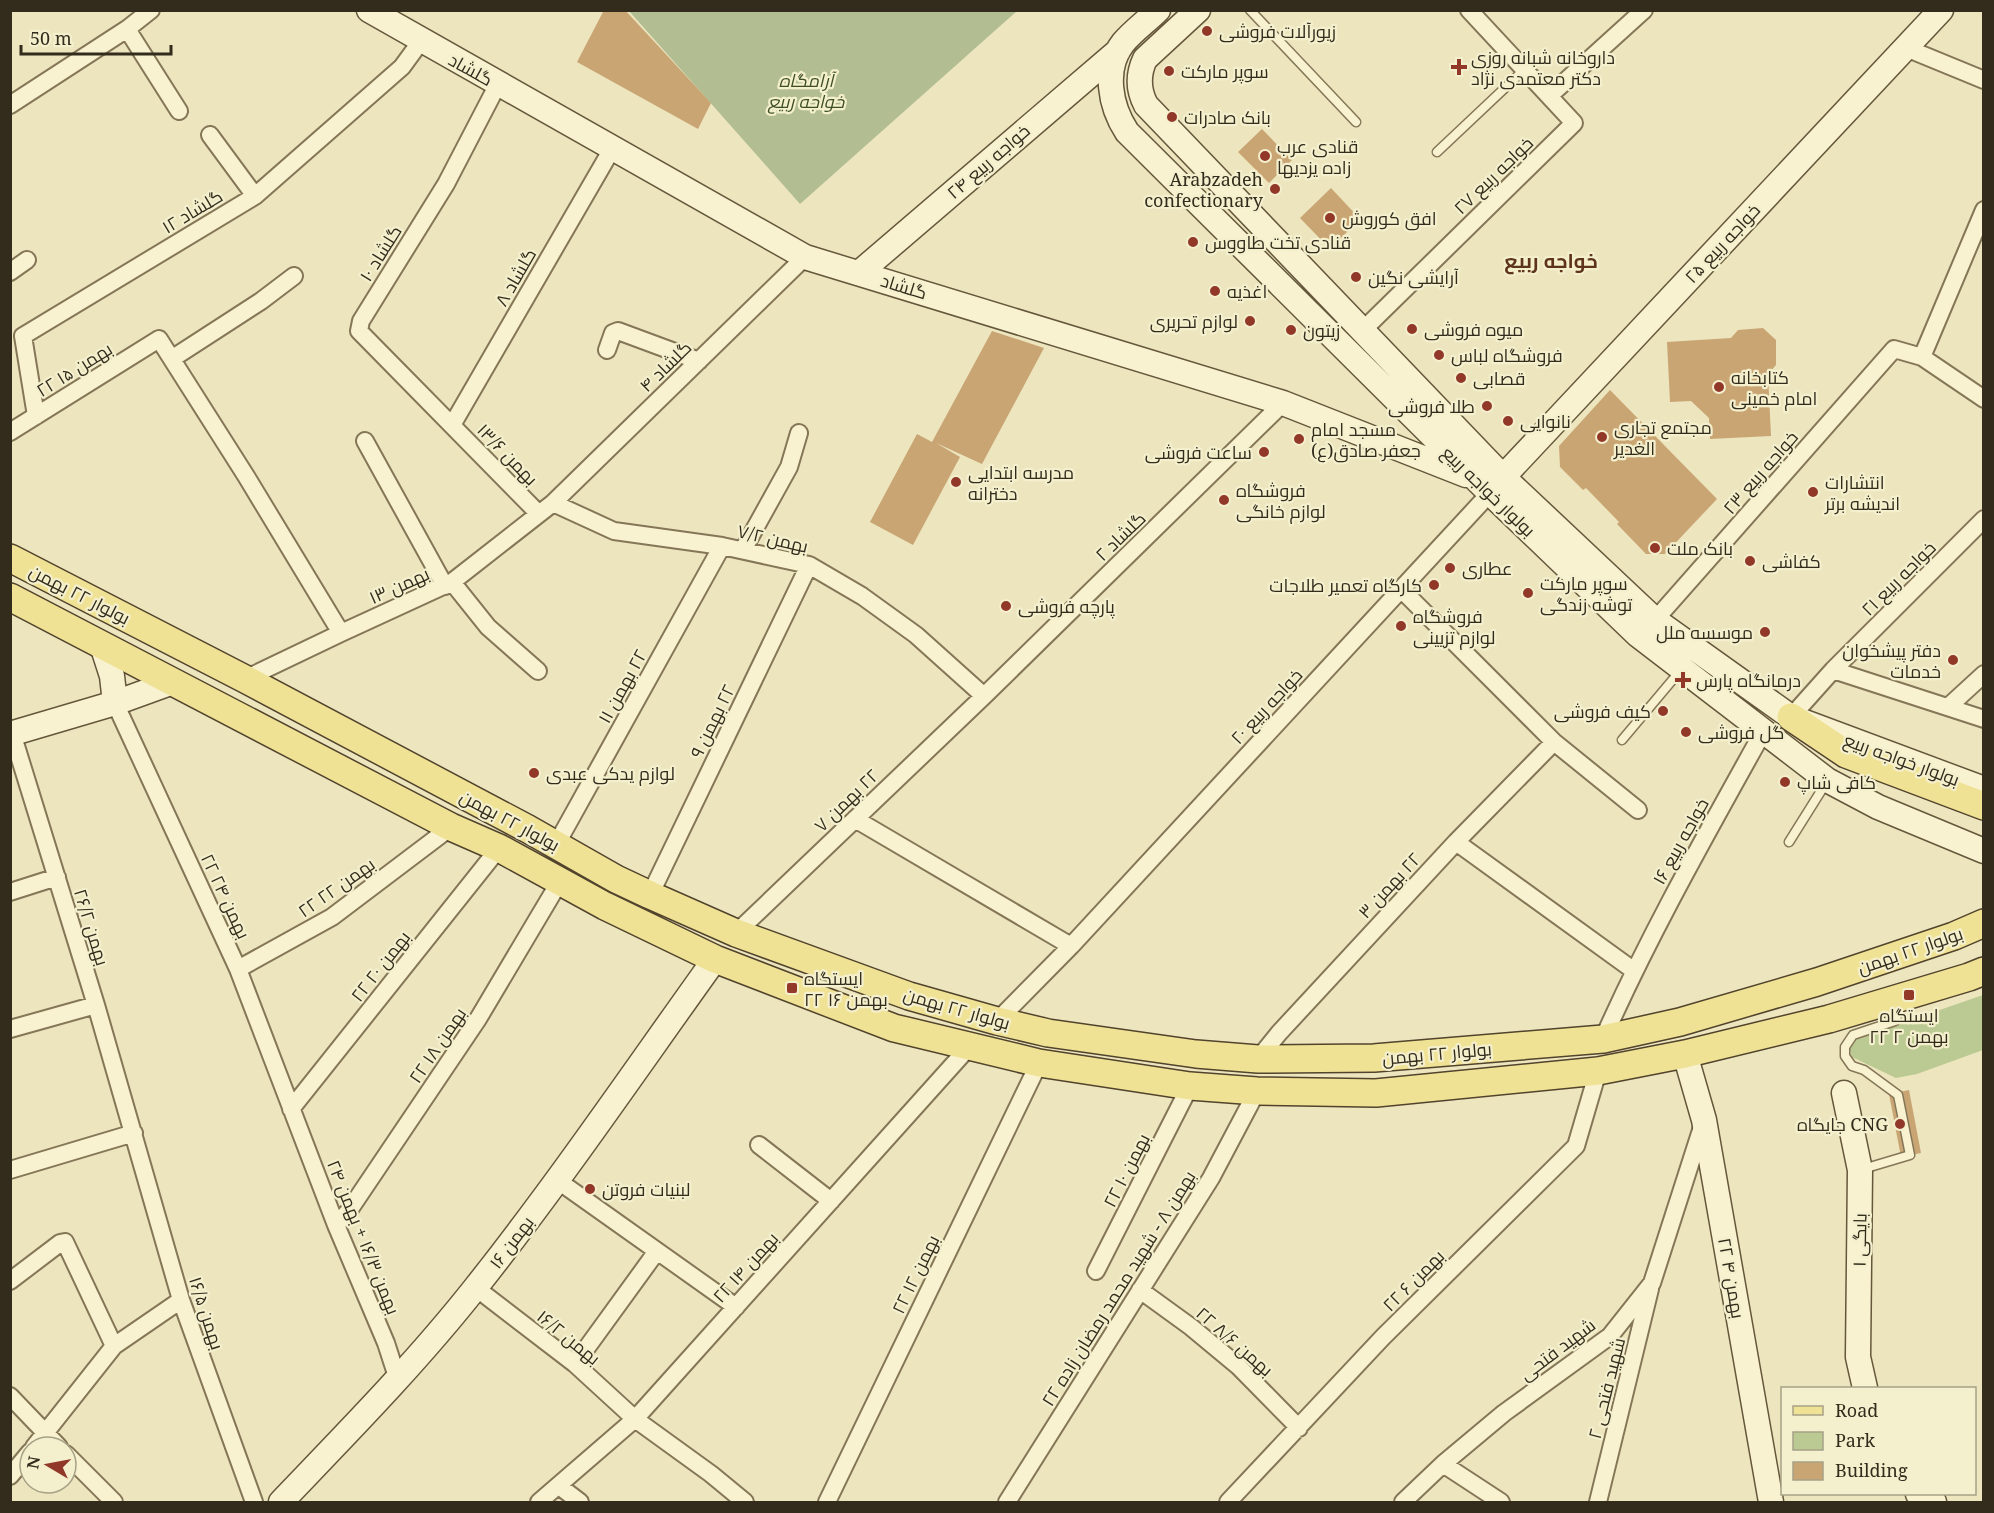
<svg xmlns="http://www.w3.org/2000/svg" width="1994" height="1513" font-family="'Noto Serif',Cairo,serif">
<style>
.green{fill:#bbca92}
.cemetery{fill:#b2be92}
.building{fill:#caa574}
.lines{fill:none;stroke-linecap:round;stroke-linejoin:round}
.lane-casing{stroke:#847657;stroke-width:11}
.street-casing{stroke:#847657;stroke-width:20}
.secondary-casing{stroke:#65573b;stroke-width:27}
.primary-casing{stroke:#51432c;stroke-width:30}
.lane{stroke:#f8f2d0;stroke-width:8}
.street{stroke:#f8f2d0;stroke-width:16}
.secondary{stroke:#f8f2d0;stroke-width:24}
.primary{stroke:#f0e295;stroke-width:27}
.poi-dot{fill:#913829;stroke:#f4efcd;stroke-width:2}
.labels{text-anchor:middle;dominant-baseline:central;stroke-width:4.5;stroke-linejoin:round;paint-order:stroke}
.poi-label{font-size:18px;fill:#332b1c;stroke:#f4efcd;text-anchor:start}
.street-label{font-size:18px;fill:#332b1c;stroke:#f4efcd}
.park-label{font-size:18px;font-style:italic;fill:#3d4f23;stroke:#f4efcd}
.neighbourhood-label{font-size:20px;font-weight:bold;fill:#5f341c;stroke:#f4efcd}
</style>
<rect width="100%" height="100%" fill="#ece5be"/>
<!-- green -->
<path class="green" d="M1983,995V1050L1917,1074L1896,1078L1852,1057L1849,1048L1853,1040Z"/>
<!-- cemetery -->
<path class="cemetery" d="M629,11H1017L800,204Z"/>
<!-- building -->
<path class="building" d="M604,10H625L711,103L698,129L577,62Z
M1262,129L1292,160L1269,183L1238,152Z
M1331,188L1360,219L1330,249L1300,218Z
M1763,328L1776,340V365L1768,374L1771,436L1710,439L1709,418L1691,401L1670,402L1667,342L1731,338L1738,330Z
M992,331L1044,348L982,464L936,443L960,457L913,545L870,522L917,434L932,442Z
M1610,390L1717,499L1665,554H1646L1617,524L1619,522L1586,488L1583,490L1560,467L1559,446Z
M1909,1090L1921,1153L1901,1157L1889,1094Z"/>
<g class="lines">
<!-- lane casing -->
<g class="lane-casing">
<path id="lane" d="M1250,10L1356,122
M1437,152L1524,70
M1622,740L1680,671
M1789,842L1826,783
M1863,1169L1910,1155L1898,1095L1864,1070L1852,1066L1845,1056V1047L1853,1035L1895,1021L1902,1002"/>
</g>
<!-- street casing -->
<g class="street-casing">
<path id="street" d="M127,29L179,111
M1906,48L1984,80
M498,84L446,184L361,321L359,331L539,514
M1549,96L1644,10
M10,105L127,29L151,10
M210,135L255,196
M10,272L27,260
M1362,331L1574,123L1469,10
M607,350L613,333L618,331L699,361
M1922,357L1984,210
M173,358L261,301L294,276
M36,416L23,336L255,196L402,67L421,41
M449,421L455,420L612,149
M10,432L159,339L246,476L341,633
M365,441L445,586
M553,503L614,531L722,546L809,565L862,596L916,635L984,696
M743,550L789,467L799,433
M452,582L488,627L538,671
M1401,589L1554,742L1638,810
M1655,620L1894,349L1922,357L1984,399
M1833,670L1984,719
M245,679L341,633L452,582L553,503L805,257
M115,703L238,969L336,1225L386,1343L398,1380
M1948,707L1984,674
M1791,717L1833,670L1984,519
M12,733L96,1005L181,1300L254,1502
M855,819L1071,946
M1456,842L1633,970
M556,845L722,546
M10,892L57,877
M650,895L809,565
M736,933L984,696L1283,403
M238,969L332,917L451,827
M997,1021L1071,946L1490,493
M10,1029L96,1005
M1603,1039C1650,933 1707,833 1763,732
M1258,1059L1279,1033L1456,842L1554,742
M291,1109L499,848
M759,1145L831,1201
M10,1170L134,1133
M557,1180L736,1307
M336,1225L348,1212L478,1019L560,881
M1096,1271L1190,1086
M10,1281L60,1243L65,1242L114,1346
M476,1288L575,1364L635,1419L711,1474L745,1502
M1140,1290L1191,1327L1238,1366L1299,1428
M575,1364L657,1251
M10,1396L59,1447
M34,1447L114,1346L181,1300
M66,1454L114,1502
M1443,1464L1501,1502
M10,1476L30,1452
M559,1486L580,1502
M539,1502L635,1419L969,1047
M827,1502L1039,1063
M1007,1502L1211,1178L1257,1091
M1228,1502L1383,1337L1576,1146L1598,1071
M1403,1502L1443,1464L1504,1413L1610,1336L1652,1283L1703,1124
M1598,1502L1650,1289"/>
</g>
<!-- secondary casing -->
<g class="secondary-casing">
<path id="secondary" d="M369,10L805,257L1283,403L1466,475
M1158,10C1147,21 1133,31 1123,43C1103,69 1110,106 1127,132L1490,493L1638,635L1827,780L1878,807L1984,851
M1198,10L1145,59C1138,74 1138,90 1146,105L1503,477L1655,620L1791,717L1984,789
M859,273L1118,51
M1503,477L1941,10
M102,645L112,676L115,703
M10,734L115,703L173,682
M1685,1054L1704,1120L1771,1502
M1844,1093L1860,1170L1858,1357L1865,1388
M1918,1494L1934,1502
M281,1502C348,1432 416,1363 476,1287C560,1181 636,1069 715,959"/>
</g>
<!-- primary casing -->
<g class="primary-casing">
<path id="primary" d="M10,558L245,679L528,829L616,879L650,895L736,933L909,996L997,1021L1048,1033L1196,1054L1258,1059L1374,1058L1603,1039L1680,1022L1817,982L1954,936L1984,923
M10,597L451,827L499,848L605,906L715,959L894,1028L1039,1063L1190,1086L1257,1091L1376,1093L1598,1071L1685,1054L1829,1019L1969,977L1984,971
M1791,717L1846,754L1984,806"/>
</g>
<!-- lane -->
<use href="#lane" class="lane"/>
<!-- street -->
<use href="#street" class="street"/>
<!-- secondary -->
<use href="#secondary" class="secondary"/>
<!-- primary -->
<use href="#primary" class="primary"/>
</g>
<!-- markers -->
<g class="poi-dot">
<circle cx="1207" cy="31" r="6"/>
<path d="M1456 58h6v6h6v6h-6v6h-6v-6h-6v-6h6z"/>
<circle cx="1169" cy="71" r="6"/>
<circle cx="1172" cy="117" r="6"/>
<circle cx="1265" cy="156" r="6"/>
<circle cx="1275" cy="189" r="6"/>
<circle cx="1330" cy="218" r="6"/>
<circle cx="1193" cy="242" r="6"/>
<circle cx="1356" cy="277" r="6"/>
<circle cx="1215" cy="291" r="6"/>
<circle cx="1250" cy="321" r="6"/>
<circle cx="1412" cy="329" r="6"/>
<circle cx="1291" cy="330" r="6"/>
<circle cx="1439" cy="355" r="6"/>
<circle cx="1461" cy="378" r="6"/>
<circle cx="1719" cy="387" r="6"/>
<circle cx="1487" cy="406" r="6"/>
<circle cx="1508" cy="421" r="6"/>
<circle cx="1602" cy="437" r="6"/>
<circle cx="1299" cy="439" r="6"/>
<circle cx="1264" cy="452" r="6"/>
<circle cx="956" cy="482" r="6"/>
<circle cx="1813" cy="492" r="6"/>
<circle cx="1224" cy="500" r="6"/>
<circle cx="1655" cy="548" r="6"/>
<circle cx="1750" cy="561" r="6"/>
<circle cx="1450" cy="568" r="6"/>
<circle cx="1434" cy="585" r="6"/>
<circle cx="1528" cy="593" r="6"/>
<circle cx="1006" cy="606" r="6"/>
<circle cx="1401" cy="626" r="6"/>
<circle cx="1765" cy="632" r="6"/>
<circle cx="1953" cy="660" r="6"/>
<path d="M1680 671h6v6h6v6h-6v6h-6v-6h-6v-6h6z"/>
<circle cx="1663" cy="711" r="6"/>
<circle cx="1686" cy="732" r="6"/>
<circle cx="534" cy="773" r="6"/>
<circle cx="1785" cy="782" r="6"/>
<rect x="786" y="982" width="12" height="12" rx="3"/>
<rect x="1903" y="989" width="12" height="12" rx="3"/>
<circle cx="1900" cy="1124" r="6"/>
<circle cx="590" cy="1189" r="6"/>
</g>
<g class="labels">
<!-- poi labels -->
<g class="poi-label">
<text x="1219" y="31">زیورآلات فروشی</text>
<text x="1471" y="57">داروخانه شبانه روزی<tspan x="1471" dy="21">دکتر معتمدی نژاد</tspan></text>
<text x="1181" y="71">سوپر مارکت</text>
<text x="1184" y="117">بانک صادرات</text>
<text x="1277" y="146">قنادی عرب<tspan x="1277" dy="21">زاده یزدیها</tspan></text>
<text x="1263" y="179" text-anchor="end">Arabzadeh<tspan x="1263" dy="21">confectionary</tspan></text>
<text x="1342" y="218">افق کوروش</text>
<text x="1205" y="242">قنادی تخت طاووس</text>
<text x="1368" y="277">آرایشی نگین</text>
<text x="1227" y="291">اغذیه</text>
<text x="1238" y="321" text-anchor="end">لوازم تحریری</text>
<text x="1424" y="329">میوه فروشی</text>
<text x="1303" y="330">زیتون</text>
<text x="1451" y="355">فروشگاه لباس</text>
<text x="1731" y="377">کتابخانه<tspan x="1731" dy="21">امام خمینی</tspan></text>
<text x="1473" y="378">قصابی</text>
<text x="1475" y="406" text-anchor="end">طلا فروشی</text>
<text x="1520" y="421">نانوایی</text>
<text x="1614" y="427">مجتمع تجاری<tspan x="1614" dy="21">الغدیر</tspan></text>
<text x="1311" y="429">مسجد امام<tspan x="1311" dy="21">جعفر صادق(ع)</tspan></text>
<text x="1252" y="452" text-anchor="end">ساعت فروشی</text>
<text x="968" y="472">مدرسه ابتدایی<tspan x="968" dy="21">دخترانه</tspan></text>
<text x="1825" y="482">انتشارات<tspan x="1825" dy="21">اندیشه برتر</tspan></text>
<text x="1236" y="490">فروشگاه<tspan x="1236" dy="21">لوازم خانگی</tspan></text>
<text x="1667" y="548">بانک ملت</text>
<text x="1762" y="561">کفاشی</text>
<text x="1462" y="568">عطاری</text>
<text x="1540" y="583">سوپر مارکت<tspan x="1540" dy="21">توشه زندگی</tspan></text>
<text x="1422" y="585" text-anchor="end">کارگاه تعمیر طلاجات</text>
<text x="1018" y="606">پارچه فروشی</text>
<text x="1413" y="616">فروشگاه<tspan x="1413" dy="21">لوازم تزیینی</tspan></text>
<text x="1753" y="632" text-anchor="end">موسسه ملل</text>
<text x="1941" y="650" text-anchor="end">دفتر پیشخوان<tspan x="1941" dy="21">خدمات</tspan></text>
<text x="1696" y="680">درمانگاه پارس</text>
<text x="1651" y="711" text-anchor="end">کیف فروشی</text>
<text x="1698" y="732">گل فروشی</text>
<text x="546" y="773">لوازم یدکی عبدی</text>
<text x="1797" y="782">کافی شاپ</text>
<text x="804" y="978">ایستگاه<tspan x="804" dy="21">۲۲ بهمن ۱۶</tspan></text>
<text x="1909" y="1015" text-anchor="middle">ایستگاه<tspan x="1909" dy="21">۲۲ بهمن ۲</tspan></text>
<text x="1888" y="1124" text-anchor="end">جایگاه CNG</text>
<text x="602" y="1189">لبنیات فروتن</text>
</g>
<!-- street labels -->
<g class="street-label">
<text transform="translate(471 69) rotate(29)">گلشاد</text>
<text transform="translate(988 161) rotate(-41)">خواجه ربیع ۲۴</text>
<text transform="translate(1493 175) rotate(-44)">خواجه ربیع ۲۷</text>
<text transform="translate(192 211) rotate(-31)">گلشاد ۱۲</text>
<text transform="translate(1722 243) rotate(-47)">خواجه ربیع ۲۵</text>
<text transform="translate(380 253) rotate(-58)">گلشاد ۱۰</text>
<text transform="translate(515 277) rotate(-60)">گلشاد ۸</text>
<text transform="translate(904 286) rotate(17)">گلشاد</text>
<text transform="translate(665 366) rotate(-44)">گلشاد ۴</text>
<text transform="translate(74 369) rotate(-32)">۲۲ بهمن ۱۵</text>
<text transform="translate(508 454) rotate(46)">بهمن ۱۳/۶</text>
<text transform="translate(1760 472) rotate(-49)">خواجه ربیع ۲۳</text>
<text transform="translate(1489 491) rotate(44)">بولوار خواجه ربیع</text>
<text transform="translate(1120 536) rotate(-44)">گلشاد ۲</text>
<text transform="translate(773 538) rotate(13)">بهمن ۷/۲</text>
<text transform="translate(1898 578) rotate(-45)">خواجه ربیع ۲۱</text>
<text transform="translate(399 585) rotate(-24)">بهمن ۱۳</text>
<text transform="translate(80 594) rotate(27)">بولوار ۲۲ بهمن</text>
<text transform="translate(622 686) rotate(-61)">٢٢ بهمن ١١</text>
<text transform="translate(1266 706) rotate(-47)">خواجه ربیع ۲۰</text>
<text transform="translate(712 721) rotate(-64)">٢٢ بهمن ۹</text>
<text transform="translate(1902 759) rotate(20)">بولوار خواجه ربیع</text>
<text transform="translate(846 800) rotate(-44)">٢٢ بهمن ٧</text>
<text transform="translate(510 820) rotate(28)">بولوار ۲۲ بهمن</text>
<text transform="translate(1680 841) rotate(-61)">خواجه ربیع ۱۶</text>
<text transform="translate(1389 885) rotate(-47)">٢٢ بهمن ۳</text>
<text transform="translate(336 887) rotate(-35)">۲۲ بهمن ۲۲</text>
<text transform="translate(226 896) rotate(65)">۲۲ بهمن ۲۴</text>
<text transform="translate(92 927) rotate(73)">بهمن ۲۶/۲</text>
<text transform="translate(1910 950) rotate(-19)">بولوار ۲۲ بهمن</text>
<text transform="translate(380 966) rotate(-52)">۲۲ بهمن ۲۰</text>
<text transform="translate(957 1008) rotate(16)">بولوار ۲۲ بهمن</text>
<text transform="translate(437 1045) rotate(-56)">۲۲ بهمن ۱۸</text>
<text transform="translate(1437 1053) rotate(-5)">بولوار ۲۲ بهمن</text>
<text transform="translate(1126 1170) rotate(-63)">۲۲ بهمن ۱۰</text>
<text transform="translate(364 1237) rotate(68)">بهمن ۱۶/۳ + بهمن ۲۴</text>
<text transform="translate(1859 1240) rotate(-89)">بایگی ۱</text>
<text transform="translate(511 1242) rotate(-53)">بهمن ۱۶</text>
<text transform="translate(745 1267) rotate(-48)">۲۲ بهمن ۱۴</text>
<text transform="translate(915 1274) rotate(-64)">۲۲ بهمن ۱۲</text>
<text transform="translate(1732 1278) rotate(80)">۲۲ بهمن ۴</text>
<text transform="translate(1413 1280) rotate(-45)">۲۲ بهمن ۶</text>
<text transform="translate(1118 1288) rotate(-58)">۲۲ بهمن ۸ - شهید محمد رمضان زاده</text>
<text transform="translate(207 1313) rotate(72)">بهمن ۱۶/۵</text>
<text transform="translate(569 1337) rotate(39)">بهمن ۱۶/۲</text>
<text transform="translate(1235 1341) rotate(41)">۲۲ بهمن ۸/۶</text>
<text transform="translate(1557 1349) rotate(-37)">شهید فتحی</text>
<text transform="translate(1606 1388) rotate(-76)">شهید فتحی ۲</text>
</g>
<!-- park labels -->
<g class="park-label">
<text x="806" y="80">آرامگاه<tspan x="806" dy="21">خواجه ربیع</tspan></text>
</g>
<!-- neighbourhood labels -->
<g class="neighbourhood-label">
<text x="1551" y="260">خواجه ربیع</text>
</g>
</g>
<!-- border -->
<rect width="1994" height="1513" fill="none" stroke="#332b1c" stroke-width="24"/>
<!-- legend -->
<rect x="1781" y="1387" width="195" height="108" fill="#f4efcd" stroke="#a7a186" stroke-width="1.5"/>
<rect x="1793" y="1406" width="30" height="9" fill="#f0e295" stroke="#a7a186" stroke-width="1.5"/>
<text x="1835" y="1417" font-size="18" fill="#332b1c">Road</text>
<rect x="1793" y="1432" width="30" height="18" fill="#bbca92" stroke="#a7a186" stroke-width="1.5"/>
<text x="1835" y="1447" font-size="18" fill="#332b1c">Park</text>
<rect x="1793" y="1462" width="30" height="18" fill="#caa574" stroke="#a7a186" stroke-width="1.5"/>
<text x="1835" y="1477" font-size="18" fill="#332b1c">Building</text>
<!-- north arrow -->
<g transform="translate(48 1465) rotate(280)"><circle r="28" fill="#f4efcd" stroke="#a7a186" stroke-width="1.5"/>
<path d="M0-4.5L10 22L0 15L-10 22Z" fill="#913829"/>
<text y="-9" font-size="16" font-weight="bold" text-anchor="middle" fill="#332b1c">N</text>
</g>
<!-- scale -->
<path d="M21 45v9h150v-9" fill="none" stroke="#332b1c" stroke-width="3"/>
<text x="30" y="45" font-size="18" fill="#332b1c" stroke="#f4efcd" stroke-width="4.5" paint-order="stroke">50 m</text>
</svg>
